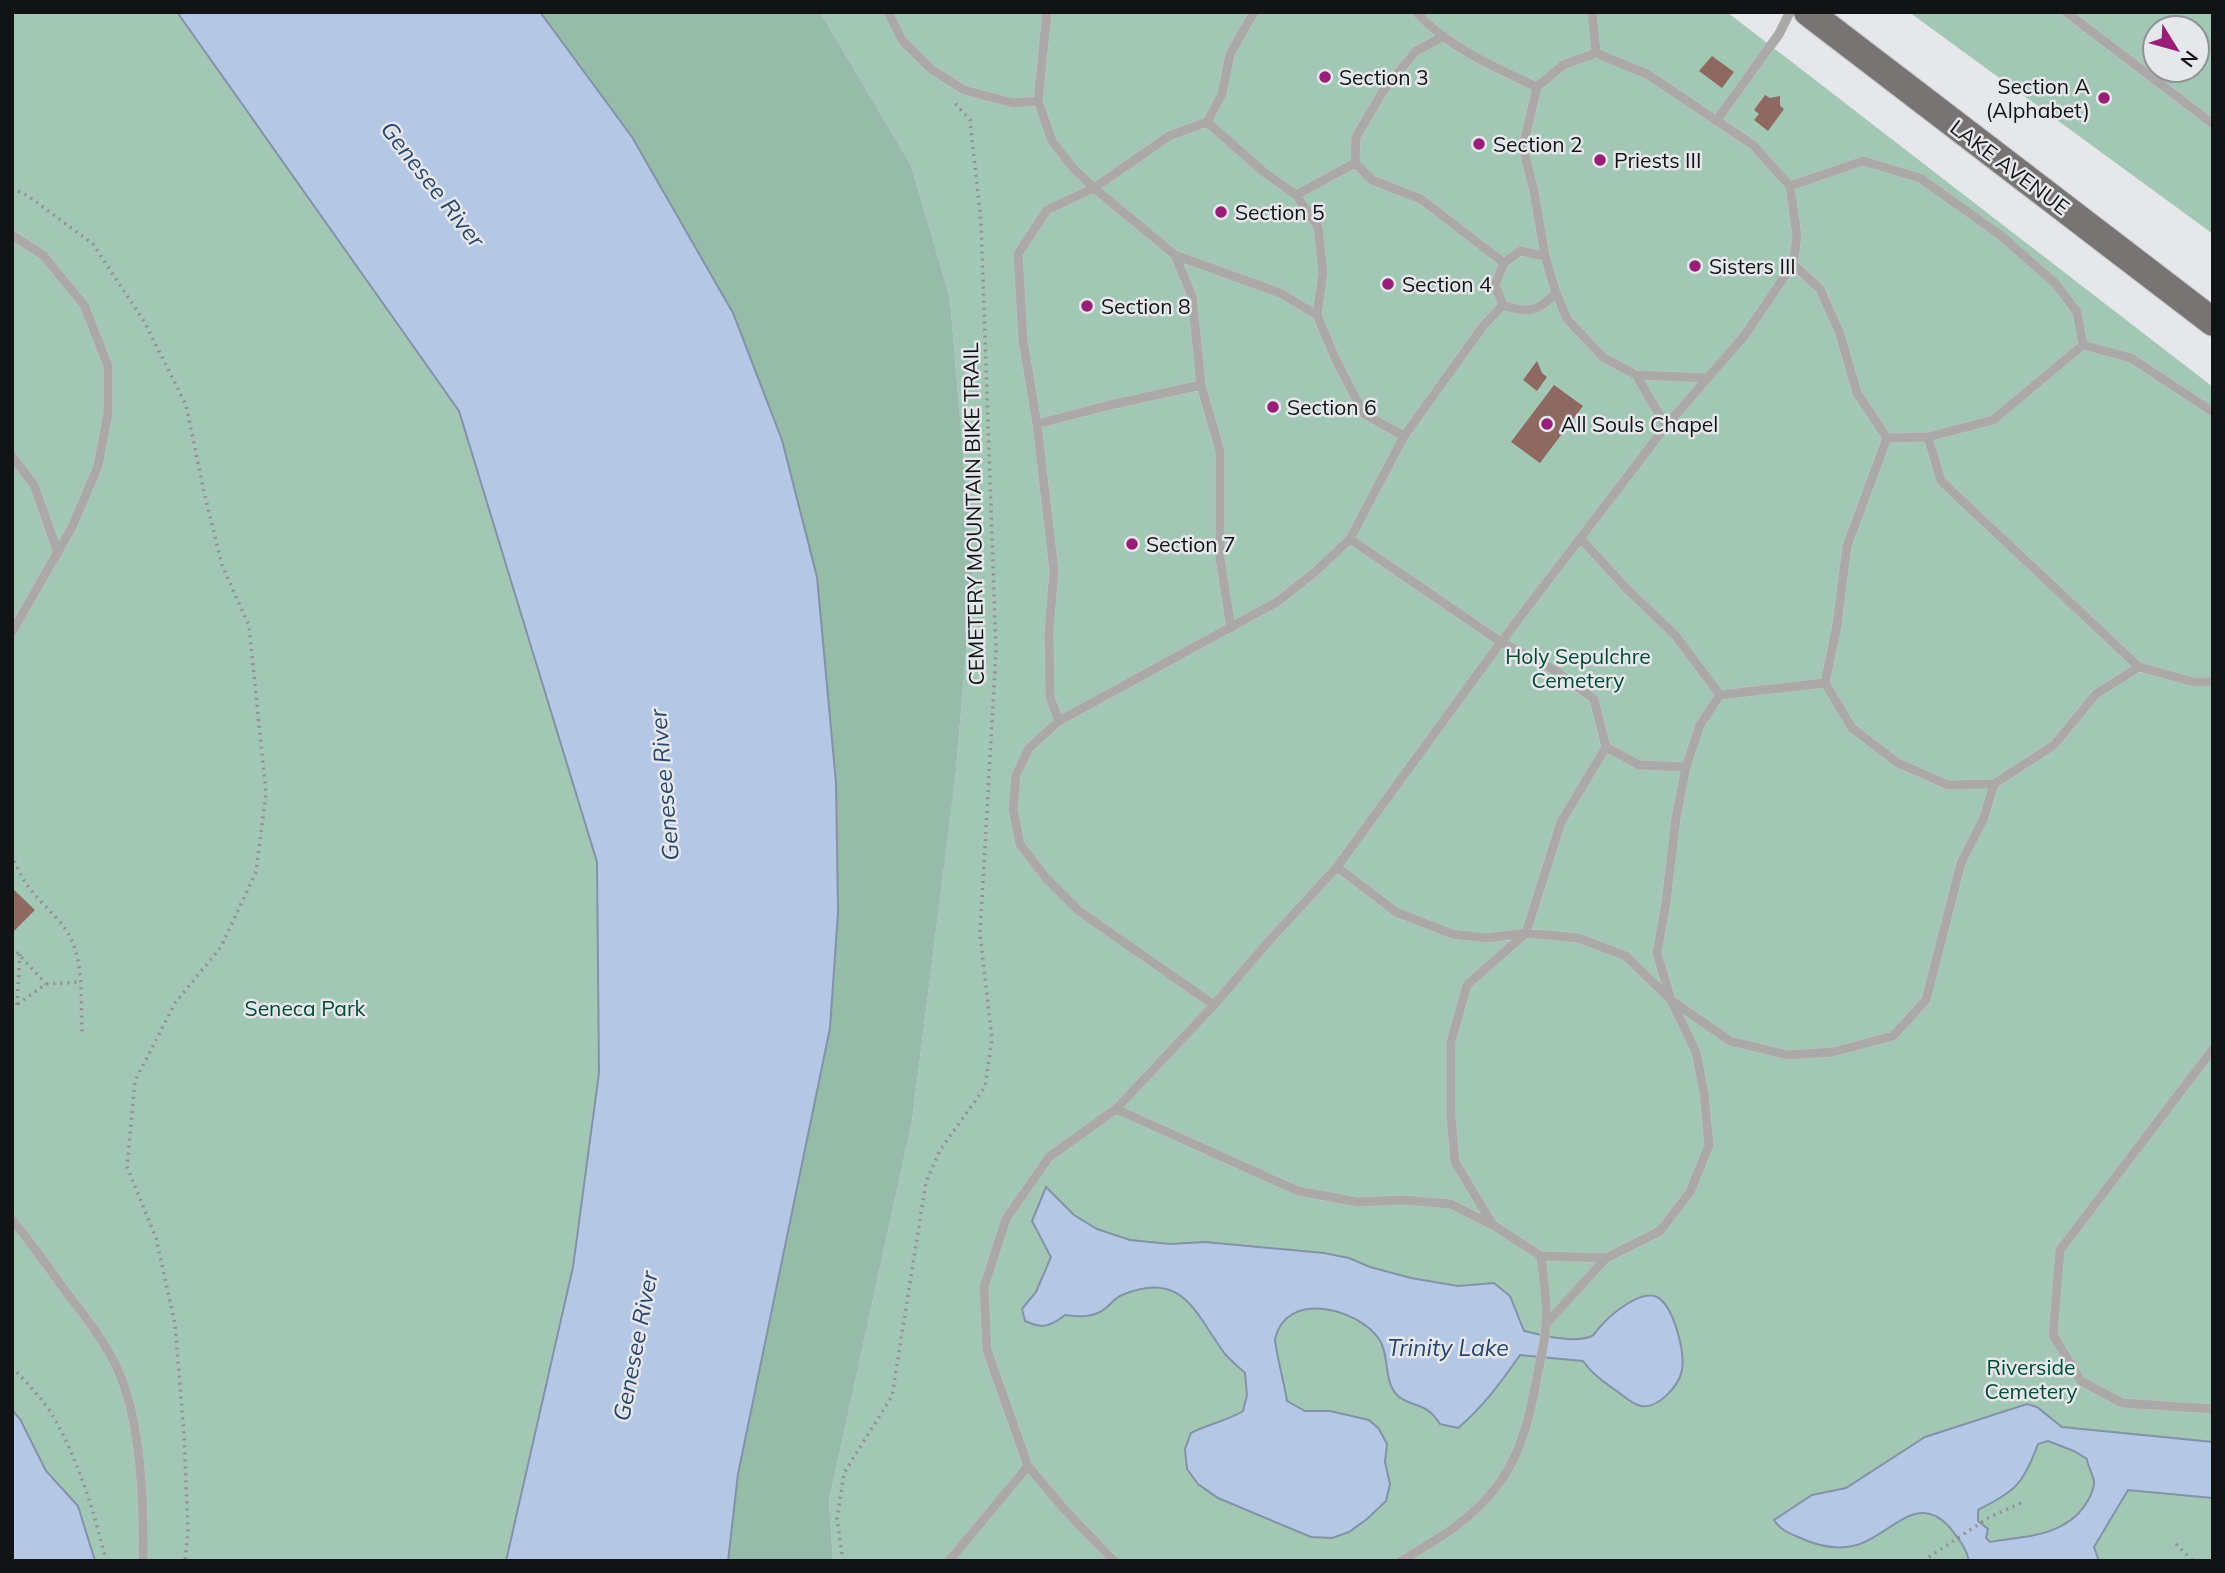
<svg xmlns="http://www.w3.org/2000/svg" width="2225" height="1573" font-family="Mulish,sans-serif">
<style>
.green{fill:#a3c7b5;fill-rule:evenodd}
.forest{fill:#96bba9}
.water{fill:#b4c8e6;stroke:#8392a7;stroke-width:2;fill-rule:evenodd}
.building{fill:#8d6962}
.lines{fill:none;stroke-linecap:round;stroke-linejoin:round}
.service-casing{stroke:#c3c5c9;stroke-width:10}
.primary-casing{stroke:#c3c5c9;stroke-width:30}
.path{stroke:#909194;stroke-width:3.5;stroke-dasharray:2 5;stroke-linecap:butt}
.service{stroke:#aba8a8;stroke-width:9}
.primary{stroke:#787474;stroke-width:28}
.poi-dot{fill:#981e77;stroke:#e5e7eb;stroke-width:2.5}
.labels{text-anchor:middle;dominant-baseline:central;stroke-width:5;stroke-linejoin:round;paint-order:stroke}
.poi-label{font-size:21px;fill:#121314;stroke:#e5e7eb;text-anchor:start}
.street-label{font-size:21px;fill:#121314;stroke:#e5e7eb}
.park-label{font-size:21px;fill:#004b33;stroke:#e5e7eb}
.water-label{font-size:23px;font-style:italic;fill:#29446d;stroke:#e5e7eb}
</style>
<rect width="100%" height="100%" fill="#e5e7eb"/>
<!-- green -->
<path class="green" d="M12,12H176L459,412L597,862L599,1073L573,1267L506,1561H12Z
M820,12H1727L2213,387V1561H833L829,1501L912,1121L955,781L973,572L950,298L911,165Z
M1909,12H2213V234ZM2155,28H2197V70H2155Z"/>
<!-- forest -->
<path class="forest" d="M540,12H820L911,165L950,298L973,572L955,781L912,1121L829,1501L833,1561H727L738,1474L838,912L836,783L817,577L782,440L733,313L632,137Z"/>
<!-- water -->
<path class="water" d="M177,12H540L632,137L733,313L782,440L817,577L836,783L838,912L830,1028L738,1474L728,1561H506L573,1267L599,1073L597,862L459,411Z
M1046,1187L1074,1215L1097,1229L1130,1240L1170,1244L1205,1242L1324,1253L1349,1258L1370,1267L1411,1278L1458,1286L1494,1283L1510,1296L1524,1331C1542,1335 1574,1344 1592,1336C1595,1334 1597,1330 1599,1328C1609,1316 1640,1289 1657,1297C1674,1306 1685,1352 1682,1370C1679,1386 1658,1409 1641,1406C1632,1404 1625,1397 1618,1392C1604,1382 1593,1375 1583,1361L1520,1355C1502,1381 1483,1407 1458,1428L1440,1424C1437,1420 1434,1415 1430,1412C1421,1404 1405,1404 1397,1395C1383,1380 1390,1355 1379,1339C1358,1308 1286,1290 1275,1339C1274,1343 1286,1392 1287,1401L1305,1411H1330L1369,1420L1379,1429L1387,1444L1385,1462L1390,1484L1386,1501L1367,1519L1349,1532L1332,1538L1311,1537L1218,1498L1198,1484L1187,1469L1185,1449L1191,1433C1208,1424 1227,1421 1243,1411L1247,1395L1245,1373C1238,1366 1231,1361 1225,1354C1195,1314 1184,1269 1122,1295C1115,1298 1112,1303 1106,1308C1094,1318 1079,1317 1065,1315C1050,1327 1042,1329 1025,1321L1022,1309L1036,1292L1051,1257L1032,1221Z
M2027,1404L2037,1407L2062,1427L2213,1442L2212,1498L2128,1490L2094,1547L2099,1561H1969C1966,1547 1959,1540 1951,1529C1918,1489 1891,1535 1857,1545C1839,1550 1822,1547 1805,1540C1792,1534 1782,1532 1774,1520L1812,1495L1846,1488L1925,1437ZM2048,1441L2074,1451L2087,1459C2088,1469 2095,1476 2094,1485C2092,1496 2085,1506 2078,1514C2053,1538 2022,1536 1990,1542L1986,1538L1988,1529L1978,1521V1510C2016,1490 2023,1485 2038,1444Z
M12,1410L20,1419L46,1471L78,1506L95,1561H12Z"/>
<!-- building -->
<path class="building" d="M1712,56L1734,72L1722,88L1699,71Z
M1765,95L1770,98L1780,96V106L1784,109L1768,131L1754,120L1759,114L1754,110Z
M1537,361L1542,373L1547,377L1537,391L1523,380Z
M1554,385L1583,406L1540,463L1511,442Z
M12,888L35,910L12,933Z"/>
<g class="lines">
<!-- service casing -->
<g class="service-casing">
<path id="service" d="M888,12L902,40L931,69L964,90L1013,103L1038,101
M1047,12L1038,101L1052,141L1073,168L1094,188L1175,255L1192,296L1201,385L1220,451V558L1231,628
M1416,12C1449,48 1494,67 1537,87
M1592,12L1596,53
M2066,12L2213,124
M1444,36L1416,51L1383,91L1356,137L1355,163L1372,180L1421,199L1504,263
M1716,121L1779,34L1790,12
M1207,122L1265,173L1296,195L1318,227L1323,273L1317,315L1336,360L1364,414L1404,436
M1790,186L1863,161L1920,178L2000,235L2055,283L2077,312L2083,345
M1296,195L1355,163
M12,235L43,255L84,305L108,366V413L98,466L72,527L12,632
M1175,255L1280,293L1317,315
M1545,256L1520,251L1504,263L1495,285L1503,305C1528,314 1537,312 1556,293
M1793,264L1820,289L1840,334L1857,393L1887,438L1928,437L1993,420L2083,345L2131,358L2213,412
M1037,424L1110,405L1201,385
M1666,426L1745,335L1793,264L1797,236L1790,186L1753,145L1647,74L1596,53L1563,65L1537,87L1523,147L1534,192L1545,256L1556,293L1567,319L1603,357L1636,375L1707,378
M1928,437L1941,481L2139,667
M12,456L34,485L58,553
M1350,539L1501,642L1556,671L1594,699L1606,747L1561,822L1526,933L1467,985L1451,1042V1116L1455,1162L1493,1225L1541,1256L1606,1258L1660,1231L1690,1192L1709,1145L1704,1093L1696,1052L1671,1000L1657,953L1666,902L1676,818L1686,767L1700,725L1720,695L1825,683L1852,728L1898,763L1948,785L1994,784L2054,745L2096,694L2139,667L2194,682H2213
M1581,539L1626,588L1675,635L1720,695
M1825,683L1837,625L1847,546L1887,438
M1059,721L1050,697L1049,631L1054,571L1037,424L1023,340L1018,254L1047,210L1094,188L1169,136L1207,122L1222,94L1230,54L1254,12
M1606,747L1639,765L1686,767
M1337,867L1396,912L1452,934L1487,938L1526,933L1578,938L1626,956L1671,1000L1730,1041L1788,1055L1833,1052L1893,1036L1926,1000L1961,863L1983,820L1994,784
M1214,1005L1079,911L1046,878L1020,844L1013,809L1016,775L1029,748L1059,721L1277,602L1315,572L1350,539L1404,436L1483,326L1503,305
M2213,1049L2060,1250L2053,1335L2081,1381L2122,1403L2213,1409
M1116,1109L1298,1191L1358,1202L1404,1200L1451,1204L1492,1225
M12,1220C31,1242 47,1266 64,1289C81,1311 100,1335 113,1360C141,1412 144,1502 143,1561
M1546,1324L1606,1258
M949,1561L1028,1466
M1114,1561L1064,1509L1028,1466L987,1350L984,1287L1006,1219L1049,1157L1116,1109L1214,1005L1268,942L1337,867L1501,642L1666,426L1636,375
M1401,1561C1413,1555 1425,1546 1437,1539C1507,1495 1524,1451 1538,1372C1541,1357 1545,1341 1546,1325C1548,1303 1543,1278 1541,1256"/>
</g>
<!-- primary casing -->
<g class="primary-casing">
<path id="primary" d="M1808,12L2213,322"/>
</g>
<!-- path -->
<path class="path" d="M12,188L28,196L93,244L145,323L186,405L204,492L222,565L249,626L266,793L256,872L221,947L175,1003L135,1081L127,1167L156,1238L175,1324L184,1435L188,1532L185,1561
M12,854C24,889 38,897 61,923C86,953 80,996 82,1032
M12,947L46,984
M17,1005L20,953
M12,1008L46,984L81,982
M12,1367C26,1382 40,1396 51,1413C78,1458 94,1511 106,1561
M2176,1544L2193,1561
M843,1561L837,1519L844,1473L892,1396L926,1182L940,1150L985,1087L992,1039L980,935L996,651L981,222L970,120L953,101
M1923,1561L1988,1518L2023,1502"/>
<!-- service -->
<use href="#service" class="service"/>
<!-- primary -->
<use href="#primary" class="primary"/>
</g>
<!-- markers -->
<g class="poi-dot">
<circle cx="1325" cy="77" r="7"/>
<circle cx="2104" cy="98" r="7"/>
<circle cx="1479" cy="144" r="7"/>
<circle cx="1600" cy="160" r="7"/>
<circle cx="1221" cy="212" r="7"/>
<circle cx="1695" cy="266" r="7"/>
<circle cx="1388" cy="284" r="7"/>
<circle cx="1087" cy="306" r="7"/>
<circle cx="1273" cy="407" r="7"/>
<circle cx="1547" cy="424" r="7"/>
<circle cx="1132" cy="544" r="7"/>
</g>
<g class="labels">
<!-- poi labels -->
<g class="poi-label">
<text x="1339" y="77">Section 3</text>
<text x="2090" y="86" text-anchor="end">Section A<tspan x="2090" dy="24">(Alphabet)</tspan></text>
<text x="1493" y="144">Section 2</text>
<text x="1614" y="160">Priests III</text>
<text x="1235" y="212">Section 5</text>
<text x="1709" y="266">Sisters III</text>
<text x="1402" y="284">Section 4</text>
<text x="1101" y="306">Section 8</text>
<text x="1287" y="407">Section 6</text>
<text x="1561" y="424">All Souls Chapel</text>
<text x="1146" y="544">Section 7</text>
</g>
<!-- street labels -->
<g class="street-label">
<text transform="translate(2010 167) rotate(37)">LAKE AVENUE</text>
<text transform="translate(973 514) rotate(-91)">CEMETERY MOUNTAIN BIKE TRAIL</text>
</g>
<!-- park labels -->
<g class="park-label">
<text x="1578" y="656">Holy Sepulchre<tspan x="1578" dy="24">Cemetery</tspan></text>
<text x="305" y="1008">Seneca Park</text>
<text x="2031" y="1367">Riverside<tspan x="2031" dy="24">Cemetery</tspan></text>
</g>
<!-- water labels -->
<g class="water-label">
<text transform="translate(433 184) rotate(52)">Genesee River</text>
<text transform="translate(664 785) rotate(-95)">Genesee River</text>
<text transform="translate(635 1346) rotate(-79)">Genesee River</text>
<text x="1448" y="1347">Trinity Lake</text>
</g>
</g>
<!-- border -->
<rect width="2225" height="1573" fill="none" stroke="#121314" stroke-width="28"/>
<!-- north arrow -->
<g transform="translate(2176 49) rotate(127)"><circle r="33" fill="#e5e7eb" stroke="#919295" stroke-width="2"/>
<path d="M0-5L12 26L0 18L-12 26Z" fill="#981e77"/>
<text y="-10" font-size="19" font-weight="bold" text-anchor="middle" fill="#121314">N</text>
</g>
</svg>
